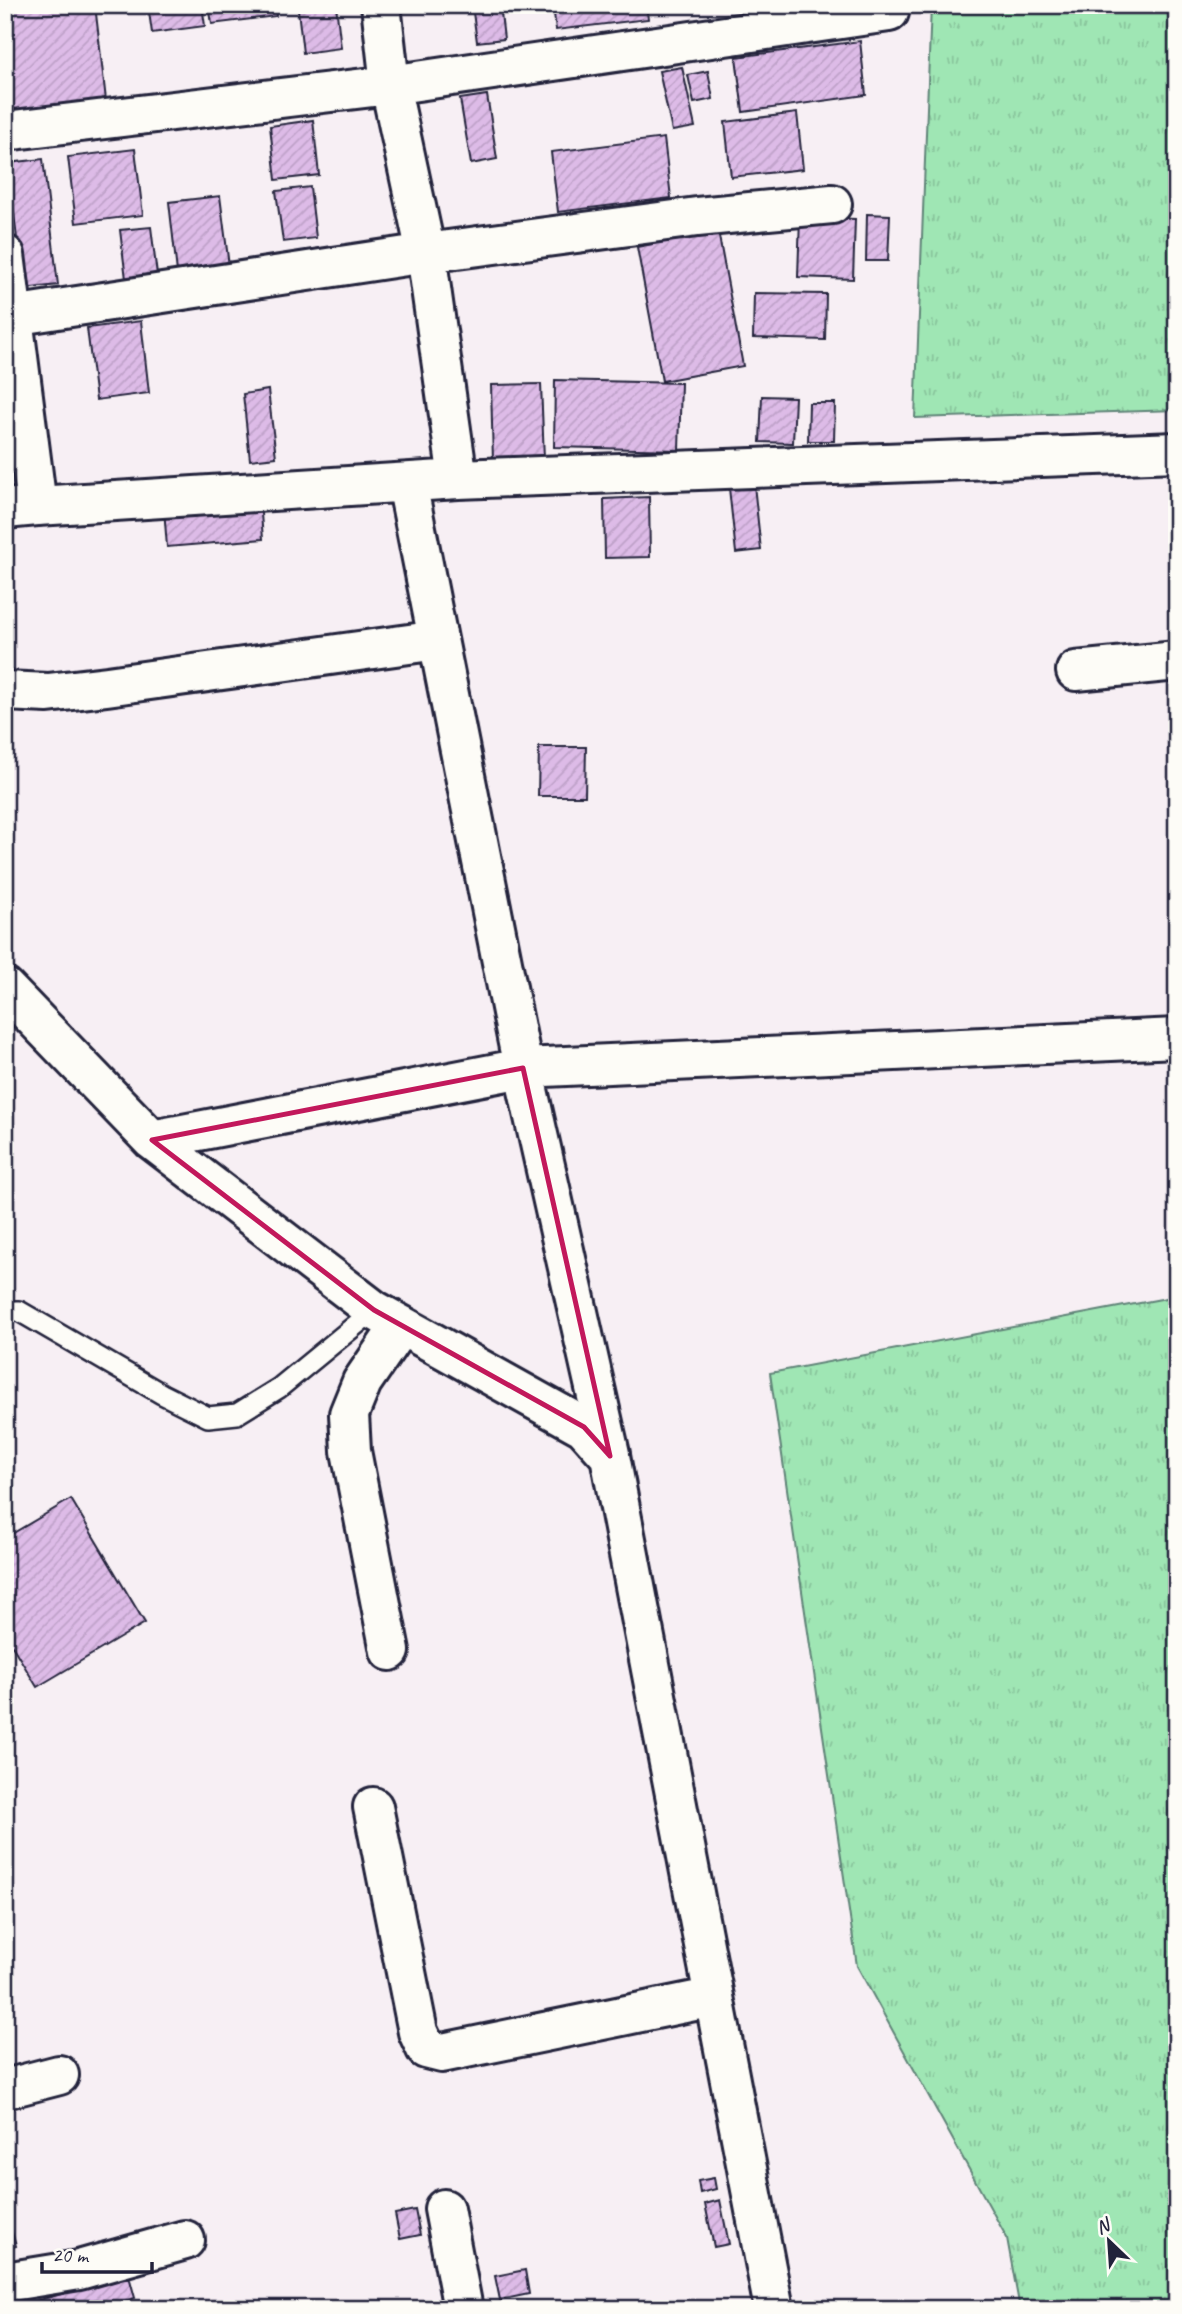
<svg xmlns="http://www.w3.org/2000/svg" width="1182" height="2314" font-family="Caveat,sans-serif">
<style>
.grass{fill:url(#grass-tufts);stroke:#608478;stroke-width:2}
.building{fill:url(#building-hatch);stroke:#22223b;stroke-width:2}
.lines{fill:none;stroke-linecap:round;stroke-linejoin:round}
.service-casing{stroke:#22223b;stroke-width:24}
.minor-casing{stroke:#22223b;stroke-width:44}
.tertiary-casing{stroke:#22223b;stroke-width:44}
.service{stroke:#fdfcf7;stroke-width:19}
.minor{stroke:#fdfcf7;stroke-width:38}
.tertiary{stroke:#fdfcf7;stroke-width:38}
.marked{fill:none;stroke:#c2185b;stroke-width:5;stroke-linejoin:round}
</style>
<defs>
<pattern id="grass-tufts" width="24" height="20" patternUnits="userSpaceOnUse" patternTransform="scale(1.75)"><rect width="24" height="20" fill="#9fe6b4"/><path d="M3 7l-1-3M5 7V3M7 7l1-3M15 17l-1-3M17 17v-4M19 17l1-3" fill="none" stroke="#89c59c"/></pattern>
<pattern id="building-hatch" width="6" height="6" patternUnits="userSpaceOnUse" patternTransform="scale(1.75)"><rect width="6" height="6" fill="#ddbbe7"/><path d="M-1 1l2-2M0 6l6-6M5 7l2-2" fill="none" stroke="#bda0c7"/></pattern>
</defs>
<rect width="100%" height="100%" fill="#f7eff4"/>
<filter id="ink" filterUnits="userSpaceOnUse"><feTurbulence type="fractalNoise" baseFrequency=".0143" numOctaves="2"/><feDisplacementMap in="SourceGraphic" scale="14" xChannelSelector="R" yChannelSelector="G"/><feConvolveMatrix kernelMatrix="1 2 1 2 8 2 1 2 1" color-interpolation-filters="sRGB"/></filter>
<g filter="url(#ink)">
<!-- grass -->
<path class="grass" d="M931,5H1177V410L915,418Z
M1177,1296V2309H1020L1007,2238L857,1966L770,1373Z"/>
<!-- building -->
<path class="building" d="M5,5H95L107,109L5,122Z
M148,5H202L205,26L152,33Z
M209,5H275L276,16L212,24Z
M336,5L341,48L303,53L298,10Z
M472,5H500L504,39L477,42Z
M553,5H646L648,19L556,30Z
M860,41L866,95L743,112L736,57Z
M682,67L695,127L672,131L659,71Z
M708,71L713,99L694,103L688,75Z
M487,95L497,159L471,164L460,99Z
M797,113L803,169L731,177L725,122Z
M313,120L319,175L276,180L270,126Z
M664,138L671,198L558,212L551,152Z
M135,149L143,215L76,223L68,157Z
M43,159L58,285L23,289L8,163Z
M310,187L316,238L283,242L276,191Z
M220,196L229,266L177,272L169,202Z
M867,214L890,215L888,261H866Z
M800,217L855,219L853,279L798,277Z
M151,227L157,275L126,279L120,230Z
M718,231L743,366L662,381L637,247Z
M754,293L826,294L825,340L753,338Z
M141,321L149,393L96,400L87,328Z
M555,380L681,383L679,450L554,447Z
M541,384L544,459L493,461L491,385Z
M268,390L276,457L250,460L243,394Z
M762,396L795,397L793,443L760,442Z
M809,403H835L834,441H808Z
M754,485L761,550L736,553L729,488Z
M649,497L650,557L605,558L604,499Z
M260,501L263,539L167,547L164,509Z
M539,747H586L585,796H538Z
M71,1499L145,1623L37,1687L5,1634V1538Z
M714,2178L716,2189L700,2193L698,2181Z
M720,2200L729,2244L714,2247L705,2204Z
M5,2208L16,2246L5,2249Z
M415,2210L420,2235L400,2239L395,2214Z
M525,2270L529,2294L500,2300L495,2276Z
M129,2276L135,2298L96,2309H30L28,2303Z"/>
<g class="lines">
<!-- service casing -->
<g class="service-casing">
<path id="service" d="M5,1311H19L162,1394L208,1417L237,1414L279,1388L374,1310"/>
</g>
<!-- minor casing -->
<g class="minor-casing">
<path id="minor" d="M381,5L390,85L426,253L458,479
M5,131L390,85L889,12
M5,317L426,253L697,217L832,204
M407,483L523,1068L610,1454
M37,506L458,479L1177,452
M1076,671L1177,661
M5,691L48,693L107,686L438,640
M5,988L152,1140L374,1310L584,1427L610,1456L774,2309
M152,1140L523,1068L1177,1038
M390,1651L351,1451L349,1414L362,1382L401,1325
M373,1807L418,2032L426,2049L442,2053L714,1997
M5,2089L59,2075
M444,2209L463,2309
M5,2282L79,2270L185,2240"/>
</g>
<!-- tertiary casing -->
<g class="tertiary-casing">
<path id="tertiary" d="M5,255L37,506L5,509"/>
</g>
<!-- service -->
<use href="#service" class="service"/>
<!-- minor -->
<use href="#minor" class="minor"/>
<!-- tertiary -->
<use href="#tertiary" class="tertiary"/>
</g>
</g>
<!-- marked area -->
<path class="marked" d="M523,1068L610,1456L584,1427L374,1310L152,1140Z"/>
<!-- margin -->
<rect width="1182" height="2314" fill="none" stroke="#fdfcf7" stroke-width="28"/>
<rect x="14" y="14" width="1154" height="2286" fill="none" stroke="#22223b" stroke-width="2.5" filter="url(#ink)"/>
<!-- north arrow -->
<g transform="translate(1109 2241) rotate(335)" stroke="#fdfcf7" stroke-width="5" paint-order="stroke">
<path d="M0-5L12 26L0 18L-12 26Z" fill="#22223b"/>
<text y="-10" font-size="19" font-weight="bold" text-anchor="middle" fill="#22223b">N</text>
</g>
<!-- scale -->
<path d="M42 2262v10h110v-10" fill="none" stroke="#22223b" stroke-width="3.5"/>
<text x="52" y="2262" font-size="21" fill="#22223b" stroke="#fdfcf7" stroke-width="5" paint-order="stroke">20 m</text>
</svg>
